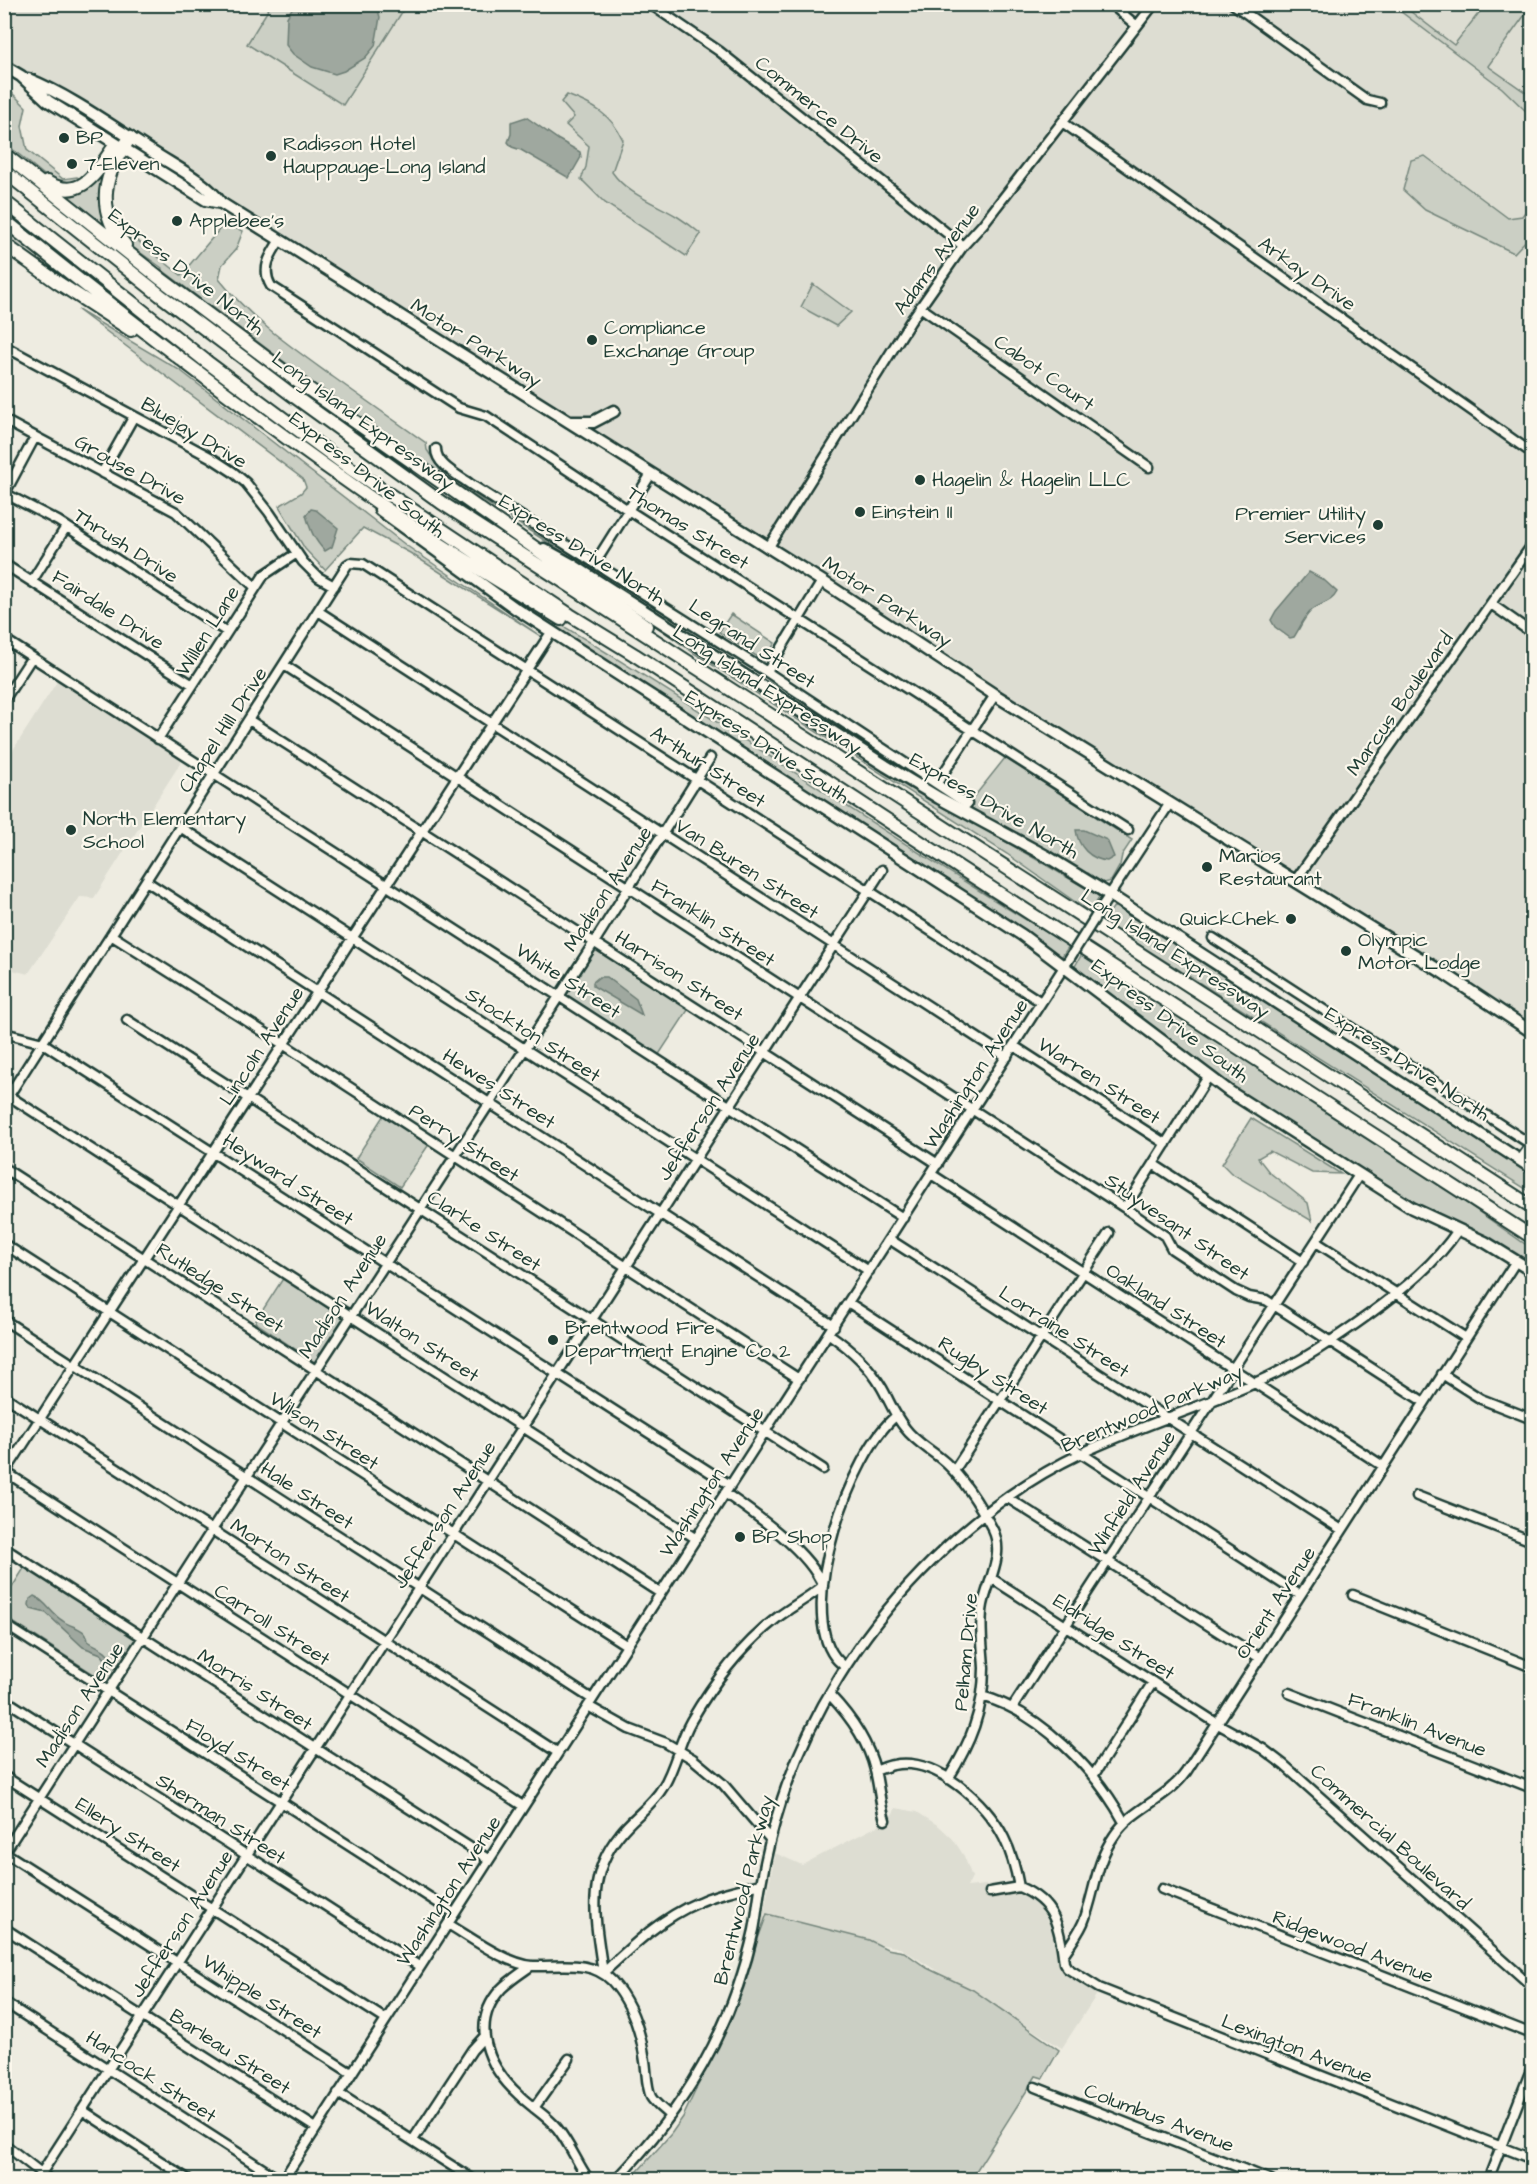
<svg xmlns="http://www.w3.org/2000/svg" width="1537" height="2184" font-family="'Architects Daughter',sans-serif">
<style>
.built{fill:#ddddd2}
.green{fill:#cbcfc4;stroke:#75867c;stroke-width:1.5}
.water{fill:#9fa89f;stroke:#6c7d74;stroke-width:1.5}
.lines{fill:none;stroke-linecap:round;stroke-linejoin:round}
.minor-casing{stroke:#1f3d34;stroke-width:13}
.major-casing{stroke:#1f3d34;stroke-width:15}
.highway-casing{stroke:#1f3d34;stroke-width:16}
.minor{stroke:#fbf7ec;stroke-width:8}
.major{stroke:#fbf7ec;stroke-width:10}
.highway{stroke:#fbf7ec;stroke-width:12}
.minor-bridge-casing{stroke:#1f3d34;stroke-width:13;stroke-linecap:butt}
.minor-bridge{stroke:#fbf7ec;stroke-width:8}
.poi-dot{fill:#1f3d34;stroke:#fbf7ec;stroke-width:2}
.labels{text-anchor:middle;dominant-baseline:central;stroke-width:4.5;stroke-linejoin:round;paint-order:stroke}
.street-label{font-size:20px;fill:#1f3d34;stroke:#fbf7ec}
.poi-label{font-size:20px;fill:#1f3d34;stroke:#fbf7ec;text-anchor:start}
</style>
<rect width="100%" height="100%" fill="#eeece1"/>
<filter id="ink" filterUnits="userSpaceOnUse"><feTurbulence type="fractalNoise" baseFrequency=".0167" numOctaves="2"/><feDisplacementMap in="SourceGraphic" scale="12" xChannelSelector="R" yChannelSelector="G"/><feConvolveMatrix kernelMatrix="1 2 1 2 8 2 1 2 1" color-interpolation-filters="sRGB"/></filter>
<g filter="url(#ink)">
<!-- built -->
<path class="built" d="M4,5H1532V1033L5,69Z
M58,680L183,759L94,898L80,897L28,974L5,968L4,764Z
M896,1808L917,1812L939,1826L953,1839L964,1856L972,1877L967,1887L1014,1882L1018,1892H1023L1040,1908L1051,1927L1063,1970L1066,1974L1097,1994L1062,2048L900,1948L762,1922L775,1853L802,1865L889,1820Z"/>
<!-- green -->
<path class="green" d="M398,4L404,9L343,105L247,44L271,5Z
M1392,5H1402L1454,45L1485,5H1532L1488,66L1532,97V117L1502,88Z
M4,85L26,107L22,126L27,150L63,179L77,177L84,181L67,185L49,179L5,143V124H8L11,116L5,108Z
M567,95C593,105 611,114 623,140L612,172C628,195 655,203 678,217C686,222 694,228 701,234L686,256L605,203L581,179L586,167L589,146L566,125L574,117L561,102Z
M1425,156L1508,218L1522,216L1532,203V234L1514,253L1425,210L1403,190L1411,160Z
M105,171L108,227L106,228L61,193Z
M116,172L111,198L113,210L118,214L128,233L181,275L224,224L243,231L236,249L222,265L219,279C252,320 290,346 333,377C364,399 395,421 426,443L427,450L438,467L518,523L916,778L806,710L437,471L307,379L161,269L162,268L131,246L122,236L108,200Z
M4,229L106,310L5,239Z
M813,284L851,312L836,326L801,307Z
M78,310L181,371L407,546L542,637L410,553L363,528L325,570L305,549L279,506L301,493L306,487L303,479Z
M474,574C678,689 868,826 1069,946L1060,959L522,609Z
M635,611L878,768L1096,894L1099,897L1091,913L1007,854L695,654Z
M731,614L775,643L764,661L719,632Z
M1005,758L1132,840L1122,855L1120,865L1111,881L1099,884L1091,878L1092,876L1088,873L1086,875L966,807Z
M1114,906L1532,1174V1193L1124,935L1104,921Z
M595,945L690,1007L658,1056L564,994Z
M1082,954L1426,1175L1532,1249V1269L1434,1217L1218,1080L1074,968Z
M385,1113L430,1143L400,1187L356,1158Z
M1251,1118L1341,1174L1312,1173L1270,1151L1258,1158L1269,1172L1308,1203L1312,1221L1231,1173L1222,1164Z
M284,1277L346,1317L316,1363L255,1322Z
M26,1565L138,1637L109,1684L5,1617L4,1600Z
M767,1914L869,1940L887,1949L904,1952L927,1968L973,1990L1059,2050L1043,2078L1036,2076L971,2179L630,2180L671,2134L683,2117L728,2021Z"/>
<!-- water -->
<path class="water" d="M373,4L377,8L380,17L375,46L365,58L344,71L335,74L312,67L293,54L286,45L287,17L294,5Z
M526,117L559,140L580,152L581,157L569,178L521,150L512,147L508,142L511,134V122Z
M311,509L316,510L338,528L332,547L325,551C314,540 310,529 306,515Z
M1309,572L1324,580L1337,592C1331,604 1318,603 1310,612C1303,619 1300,628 1294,637L1290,638L1275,627L1271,620L1276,611Z
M1076,830H1084L1107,840L1114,857L1107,861C1090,859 1078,847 1076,830Z
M599,977H607L636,999L642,1015L593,986V982Z
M34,1596C46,1601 51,1614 63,1621C72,1628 86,1627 88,1641C98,1648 106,1648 112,1660L111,1663L109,1664L101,1654L83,1647L46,1613L31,1609L29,1605L30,1599Z"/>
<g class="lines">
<!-- minor casing -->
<g class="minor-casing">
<path id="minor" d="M650,4L719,51L963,246
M1111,4L1137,26
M1233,4L1367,100L1380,103
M1062,122L1532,453
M280,240C270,255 261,269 271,286L459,408L486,416L628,510L1128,830
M920,307L1149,467
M4,346L210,457L233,472L246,483L269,512L303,562L318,577L334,586
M4,420L176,512L255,587
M436,449C436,465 458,475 470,484L767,672L967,804
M102,473L134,416
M4,493L58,521L227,632
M5,493L35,437
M768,548L910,322L963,246L983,224L1154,4
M595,563L651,474
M4,564L193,685
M32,581L66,527
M1491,604L1532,633
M318,611L1007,1057
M4,639L903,1218
M284,665L1125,1208L1165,1236L1172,1249L1236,1291L1249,1297L1266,1300L1424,1402
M767,672L822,581
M4,700L32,657
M249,720L938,1164
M158,739L264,575L297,553
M937,783L995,695
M180,827L869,1271
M146,881L834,1326
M1295,881L1532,545
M1103,905L1170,803
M111,935L283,1044L799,1379
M1213,938L1532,1145
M127,1020L823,1469
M4,1033L43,1043L55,1051L730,1485
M1014,1046L1166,1144
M9,1096L695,1538
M4,1103L347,565L350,563L363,564L1041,1002
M1520,1160L1532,1144
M1153,1164L1303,1262
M4,1168L660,1593
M931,1174L1383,1466
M1125,1208L1208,1077
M889,1239L1342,1530
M1316,1242L1466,1338
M4,1244L626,1645
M849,1303L1300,1595
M4,1320L592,1699
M829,1334C851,1349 869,1365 882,1388C890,1402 895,1416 905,1428C916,1443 932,1450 946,1463C965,1481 981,1507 993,1530C1005,1555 988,1580 983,1605C979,1625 983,1647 984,1668C984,1710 970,1744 948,1779
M1442,1374L1481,1399L1532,1419
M4,1396L557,1752
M4,1471L523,1806
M954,1471L1109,1233
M4,1474L548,637
M1417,1496L1532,1541
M1008,1498L1260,1658
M4,1548L488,1859
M991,1578L1218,1724L1263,1749L1284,1765L1532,1986
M1353,1595L1532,1667
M4,1624L454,1913
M845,1667C842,1664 838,1661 835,1657C796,1607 851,1452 896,1416
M1289,1693L1532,1788
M830,1695C849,1715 868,1741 875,1770C879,1787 880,1804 885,1820
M982,1696C1041,1713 1096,1770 1124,1822
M4,1699L419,1966
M588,1706L629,1729L666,1743L693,1759L723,1784L770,1839
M1012,1708L1359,1175
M875,1771C881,1769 887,1766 893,1765C936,1756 987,1803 1004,1838C1012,1854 1016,1870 1019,1887C1055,1902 1060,1927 1064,1963L1067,1968L1099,1988L1532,2159
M4,1776L385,2019
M1093,1776L1153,1682
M4,1852L351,2073
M4,1853L212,1530L595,941L710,758
M1162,1889L1532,2034
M990,1892L1019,1887
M448,1924C470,1937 508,1965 533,1966C560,1967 591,1959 612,1981C631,2002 641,2033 645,2061C647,2073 646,2085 651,2097C655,2104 664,2110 670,2116
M4,1928L316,2128
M1063,1955C1070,1945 1078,1934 1083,1923C1095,1894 1095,1863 1114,1836C1132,1808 1166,1800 1186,1772L1516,1261
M531,1966C521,1973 510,1980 501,1989C469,2024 488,2067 519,2095C531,2107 546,2115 557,2128C570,2144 577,2163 589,2180
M603,1973C596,1922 584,1878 620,1834C633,1817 652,1806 663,1787C676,1766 679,1742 691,1721C714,1681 742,1645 778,1617C793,1606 809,1597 823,1586C809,1551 755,1514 725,1493
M603,1973C633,1945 661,1918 699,1902C718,1893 740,1889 761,1884
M4,2002L280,2180
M1035,2087L1271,2180
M338,2093L474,2180
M534,2108L569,2059
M82,2110L189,2180
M413,2140L472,2050L484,2037
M4,2144L50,2180
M37,2180L882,870
M283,2180L1071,956
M616,2180C685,2108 732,2029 754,1930C757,1915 758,1899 761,1884C766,1855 773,1827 782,1799C810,1714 859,1636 921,1572C967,1524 1023,1481 1082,1453C1139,1426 1199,1408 1257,1382C1298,1364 1335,1339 1371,1313C1404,1289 1436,1263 1458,1230
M1488,2180L1532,2067"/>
</g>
<!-- major casing -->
<g class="major-casing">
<path id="major" d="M4,66L21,76L48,101L174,180L206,200L221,203L280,240L822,581L995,695L1442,972L1532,1032
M28,79C72,97 111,126 151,151C175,167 204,180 221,203
M569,422H593L614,411
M380,510L515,608L1022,935L1230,1092L1412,1208L1485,1242L1532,1271
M544,549L571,564L886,766L939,798L1048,857L1110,895L1532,1168"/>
</g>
<!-- highway casing -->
<g class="highway-casing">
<path id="highway" d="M4,154L161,279L293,378L646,626
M4,171L160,295L291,394L442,503L1532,1207
M47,182C81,203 97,171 114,147
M4,201L207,362L351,469L570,615L635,655L960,868L1532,1237
M4,220C134,325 266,427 403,520C455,555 508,586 561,619
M4,244L57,282L131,330
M125,245C94,208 104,173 130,138"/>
</g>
<!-- minor -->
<use href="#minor" class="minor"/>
<!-- major -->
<use href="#major" class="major"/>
<!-- highway -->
<use href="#highway" class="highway"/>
<!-- minor-bridge casing -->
<g class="minor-bridge-casing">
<path id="minor-bridge" d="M1071,956L1103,905"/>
</g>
<!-- minor-bridge -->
<use href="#minor-bridge" class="minor-bridge"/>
</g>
</g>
<!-- markers -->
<g class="poi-dot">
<circle cx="64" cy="138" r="6"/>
<circle cx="271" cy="156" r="6"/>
<circle cx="72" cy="164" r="6"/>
<circle cx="177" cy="221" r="6"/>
<circle cx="592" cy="340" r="6"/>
<circle cx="920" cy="480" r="6"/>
<circle cx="860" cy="512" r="6"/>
<circle cx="1378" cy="525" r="6"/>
<circle cx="71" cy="830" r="6"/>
<circle cx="1207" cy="867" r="6"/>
<circle cx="1291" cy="919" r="6"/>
<circle cx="1346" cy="951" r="6"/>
<circle cx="553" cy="1340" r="6"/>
<circle cx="740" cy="1537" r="6"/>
</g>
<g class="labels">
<!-- street labels -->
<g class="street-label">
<text transform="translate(819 110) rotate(39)">Commerce Drive</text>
<text transform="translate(937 259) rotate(-54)">Adams Avenue</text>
<text transform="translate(186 272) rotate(38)">Express Drive North</text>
<text transform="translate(1307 274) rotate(35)">Arkay Drive</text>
<text transform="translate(476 343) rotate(32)">Motor Parkway</text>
<text transform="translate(1044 373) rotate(35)">Cabot Court</text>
<text transform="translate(363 421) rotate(36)">Long Island Expressway</text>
<text transform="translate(194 433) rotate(31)">Bluejay Drive</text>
<text transform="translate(130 470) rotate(29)">Grouse Drive</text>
<text transform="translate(367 475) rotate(38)">Express Drive South</text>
<text transform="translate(688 528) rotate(32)">Thomas Street</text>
<text transform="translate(126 546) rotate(33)">Thrush Drive</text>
<text transform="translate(582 550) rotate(32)">Express Drive North</text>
<text transform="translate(887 602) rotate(33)">Motor Parkway</text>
<text transform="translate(108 610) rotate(33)">Fairdale Drive</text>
<text transform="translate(208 631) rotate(-58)">Willen Lane</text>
<text transform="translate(752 644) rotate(33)">Legrand Street</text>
<text transform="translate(767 690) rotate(33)">Long Island Expressway</text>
<text transform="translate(1400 704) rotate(-55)">Marcus Boulevard</text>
<text transform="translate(223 730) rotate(-57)">Chapel Hill Drive</text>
<text transform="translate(767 747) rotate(33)">Express Drive South</text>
<text transform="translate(708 767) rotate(33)">Arthur Street</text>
<text transform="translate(994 806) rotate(30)">Express Drive North</text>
<text transform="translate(747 869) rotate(33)">Van Buren Street</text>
<text transform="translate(608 889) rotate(-57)">Madison Avenue</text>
<text transform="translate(713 923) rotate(33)">Franklin Street</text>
<text transform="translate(1175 954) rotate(33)">Long Island Expressway</text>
<text transform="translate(679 976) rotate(33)">Harrison Street</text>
<text transform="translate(568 981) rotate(33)">White Street</text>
<text transform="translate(1170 1021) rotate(37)">Express Drive South</text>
<text transform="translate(533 1035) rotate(33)">Stockton Street</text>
<text transform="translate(262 1046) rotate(-57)">Lincoln Avenue</text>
<text transform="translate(1407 1064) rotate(33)">Express Drive North</text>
<text transform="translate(976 1074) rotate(-57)">Washington Avenue</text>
<text transform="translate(1099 1081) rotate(33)">Warren Street</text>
<text transform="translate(499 1089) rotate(33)">Hewes Street</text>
<text transform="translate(709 1107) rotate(-57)">Jefferson Avenue</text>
<text transform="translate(464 1143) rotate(33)">Perry Street</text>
<text transform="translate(288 1180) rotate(33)">Heyward Street</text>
<text transform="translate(1177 1227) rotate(35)">Stuyvesant Street</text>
<text transform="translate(484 1231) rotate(33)">Clarke Street</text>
<text transform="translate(220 1288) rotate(33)">Rutledge Street</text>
<text transform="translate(343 1296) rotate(-57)">Madison Avenue</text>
<text transform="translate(1166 1306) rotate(33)">Oakland Street</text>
<text transform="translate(1064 1332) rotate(33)">Lorraine Street</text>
<text transform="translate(422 1342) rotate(33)">Walton Street</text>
<text transform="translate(993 1376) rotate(33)">Rugby Street</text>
<text transform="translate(1152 1409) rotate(-23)">Brentwood Parkway</text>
<text transform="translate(324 1431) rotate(33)">Wilson Street</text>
<text transform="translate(712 1482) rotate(-57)">Washington Avenue</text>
<text transform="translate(1132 1493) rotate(-57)">Winfield Avenue</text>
<text transform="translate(307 1496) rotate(33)">Hale Street</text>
<text transform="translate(445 1515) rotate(-57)">Jefferson Avenue</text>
<text transform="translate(290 1561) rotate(33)">Morton Street</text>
<text transform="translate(1276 1603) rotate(-57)">Orient Avenue</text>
<text transform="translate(272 1625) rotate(33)">Carroll Street</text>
<text transform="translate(1114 1637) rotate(33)">Eldridge Street</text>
<text transform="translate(966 1652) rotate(-85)">Pelham Drive</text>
<text transform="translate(255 1690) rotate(33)">Morris Street</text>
<text transform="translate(80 1705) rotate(-57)">Madison Avenue</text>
<text transform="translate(1417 1725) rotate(21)">Franklin Avenue</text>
<text transform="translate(238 1755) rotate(32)">Floyd Street</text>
<text transform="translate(221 1819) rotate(33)">Sherman Street</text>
<text transform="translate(128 1835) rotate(33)">Ellery Street</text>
<text transform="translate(1390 1837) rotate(42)">Commercial Boulevard</text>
<text transform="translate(744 1890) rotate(-76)">Brentwood Parkway</text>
<text transform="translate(449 1891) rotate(-57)">Washington Avenue</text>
<text transform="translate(182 1924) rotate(-57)">Jefferson Avenue</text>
<text transform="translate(1353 1947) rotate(21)">Ridgewood Avenue</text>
<text transform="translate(262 1997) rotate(33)">Whipple Street</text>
<text transform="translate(1297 2049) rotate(21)">Lexington Avenue</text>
<text transform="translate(230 2052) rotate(33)">Barleau Street</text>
<text transform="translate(151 2077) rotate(33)">Hancock Street</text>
<text transform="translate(1159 2118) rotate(21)">Columbus Avenue</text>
</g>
<!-- poi labels -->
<g class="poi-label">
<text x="76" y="138">BP</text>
<text x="283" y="144">Radisson Hotel<tspan x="283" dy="23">Hauppauge-Long Island</tspan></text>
<text x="84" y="164">7-Eleven</text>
<text x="189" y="221">Applebee's</text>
<text x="604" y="328">Compliance<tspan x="604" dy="23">Exchange Group</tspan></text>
<text x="932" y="480">Hagelin &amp; Hagelin LLC</text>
<text x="872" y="512">Einstein II</text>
<text x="1366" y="514" text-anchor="end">Premier Utility<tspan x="1366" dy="23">Services</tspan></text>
<text x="83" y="819">North Elementary<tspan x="83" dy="23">School</tspan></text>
<text x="1219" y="856">Marios<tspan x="1219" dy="23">Restaurant</tspan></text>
<text x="1279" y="919" text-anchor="end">QuickChek</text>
<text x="1358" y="940">Olympic<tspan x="1358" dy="23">Motor Lodge</tspan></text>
<text x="565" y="1328">Brentwood Fire<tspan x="565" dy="23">Department Engine Co 2</tspan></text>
<text x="752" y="1537">BP Shop</text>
</g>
</g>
<!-- margin -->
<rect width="1537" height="2184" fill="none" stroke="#fbf7ec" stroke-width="24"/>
<rect x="12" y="12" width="1513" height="2160" fill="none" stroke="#1f3d34" stroke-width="2" filter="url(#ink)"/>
</svg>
